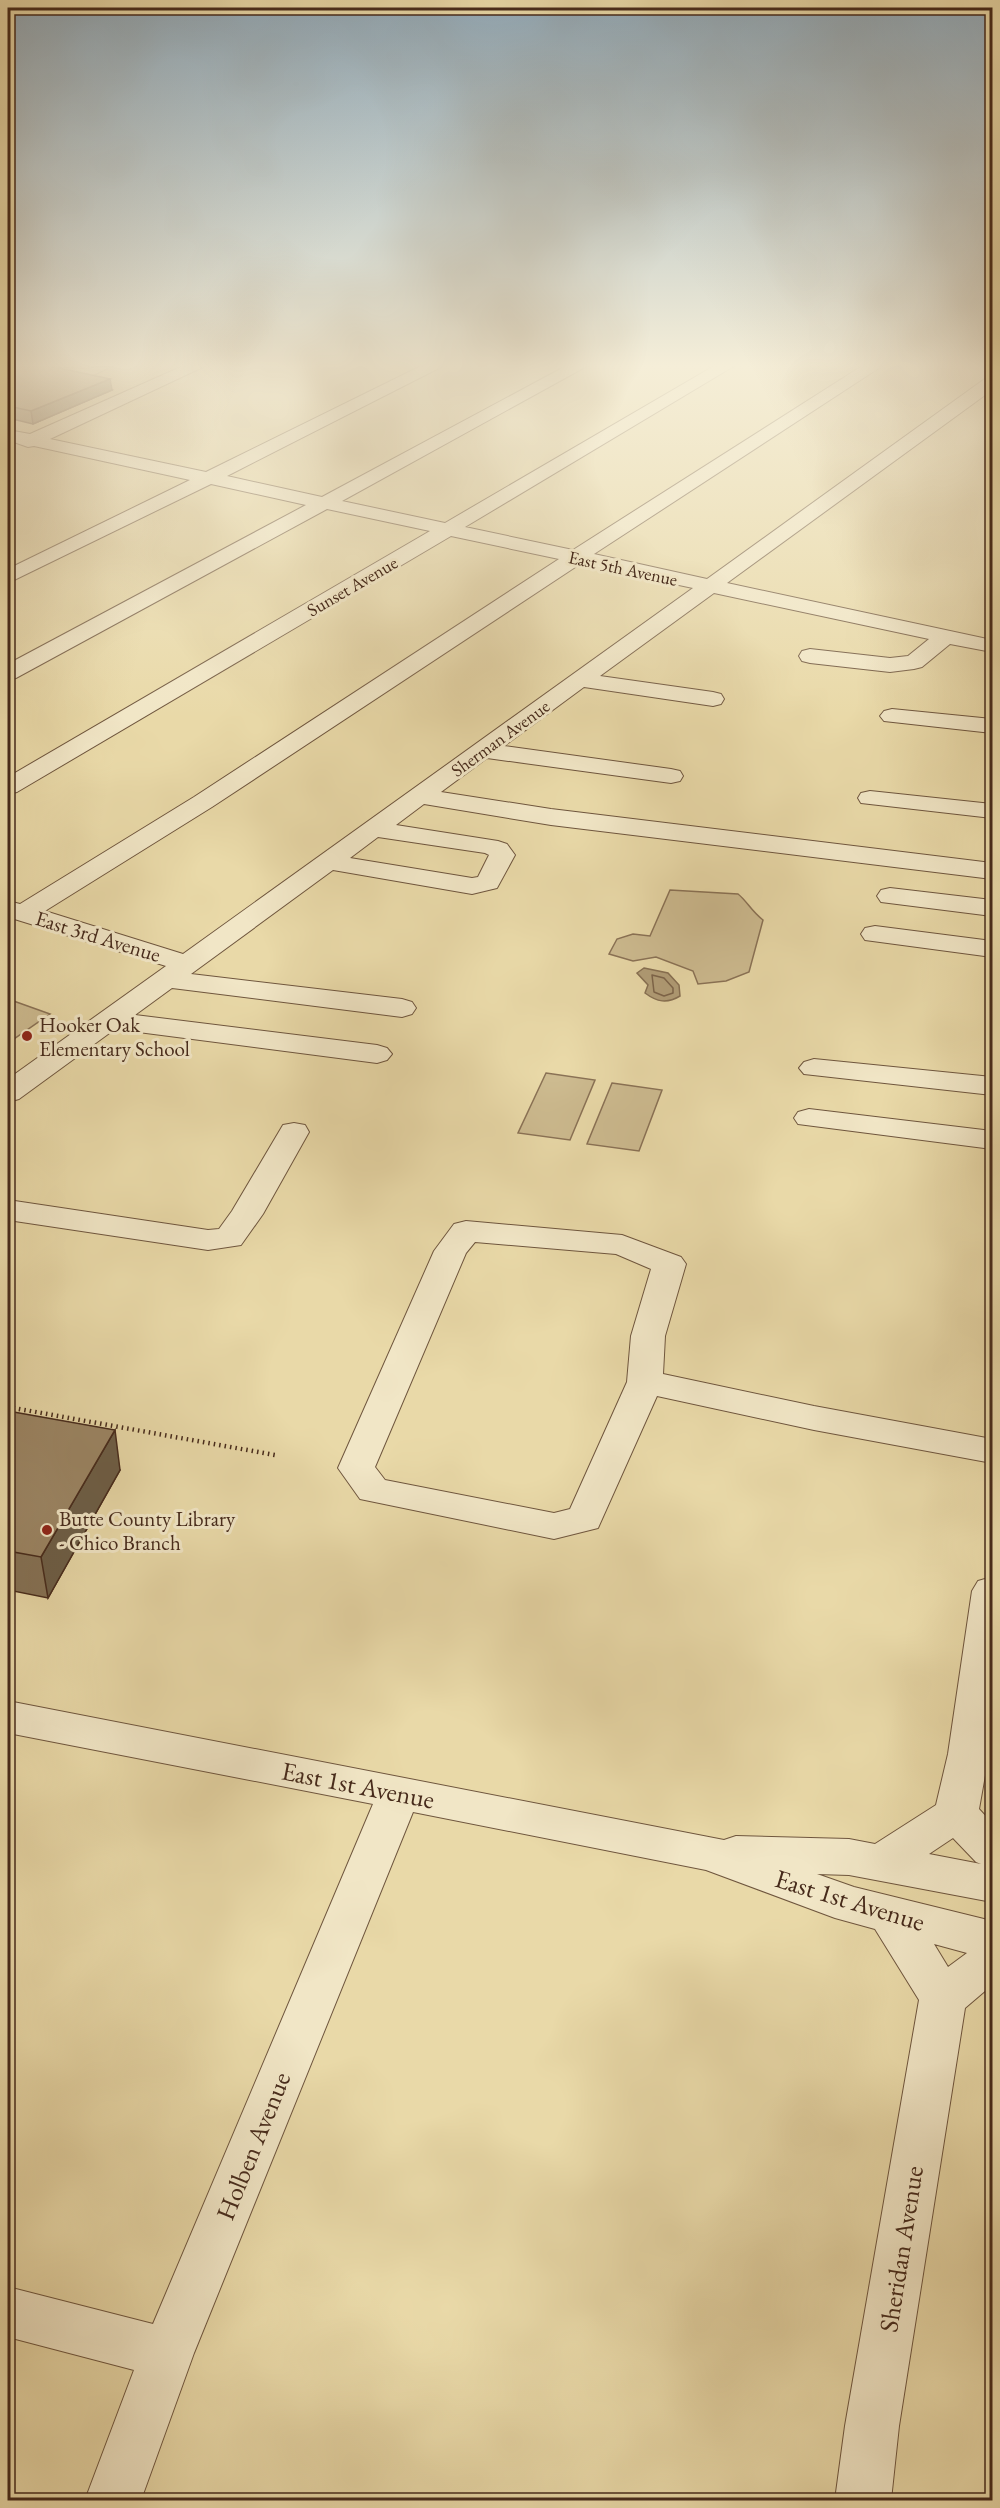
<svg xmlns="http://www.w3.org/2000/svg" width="1000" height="2508" font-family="'EB Garamond',serif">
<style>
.green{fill:#cdbb90;stroke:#8a7256;stroke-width:1.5}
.water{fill:#b29e78;stroke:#877053;stroke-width:1.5}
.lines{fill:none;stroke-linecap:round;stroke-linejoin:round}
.shore{stroke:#7c644a;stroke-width:1.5}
.minor-casing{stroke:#6f563e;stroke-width:2}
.path{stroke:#462a1b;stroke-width:4.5;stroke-dasharray:1.5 4;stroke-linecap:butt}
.minor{fill:#f1e6c6;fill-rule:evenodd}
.wall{fill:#857256;stroke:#462a1b;stroke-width:1.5}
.shaded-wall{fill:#6c5d46;stroke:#462a1b;stroke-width:1.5}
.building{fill:#9b8564;stroke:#462a1b;stroke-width:1.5}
.poi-dot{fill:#8f2418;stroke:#f1e6c6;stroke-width:2}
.labels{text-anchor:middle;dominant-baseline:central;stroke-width:6;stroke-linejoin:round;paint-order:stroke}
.far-street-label{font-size:18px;fill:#462a1b;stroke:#f1e6c6}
.street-label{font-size:21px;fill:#462a1b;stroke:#f1e6c6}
.poi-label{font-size:21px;fill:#462a1b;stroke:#f1e6c6;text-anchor:start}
.near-street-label{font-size:26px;fill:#462a1b;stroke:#f1e6c6}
</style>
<rect width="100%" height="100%" fill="#e9d9a8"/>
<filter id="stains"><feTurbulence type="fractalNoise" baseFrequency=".00333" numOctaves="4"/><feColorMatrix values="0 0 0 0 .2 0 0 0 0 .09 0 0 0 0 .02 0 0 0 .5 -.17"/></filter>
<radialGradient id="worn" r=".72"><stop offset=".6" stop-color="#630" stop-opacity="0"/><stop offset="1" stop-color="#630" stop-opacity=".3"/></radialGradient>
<!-- green -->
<path class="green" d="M670,890L738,894C747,901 751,911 763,920L749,972L726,981L698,984L693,971L656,957L633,961L609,954L617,939L633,934L650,936Z
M8,999L50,1014L8,1043Z
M546,1073L595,1080L570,1140L518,1133Z
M612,1083L662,1090L639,1151L587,1144Z"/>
<!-- water -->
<path class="water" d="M644,968L668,973L679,985L680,996C667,1004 657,1002 645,993L648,985L637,973Z"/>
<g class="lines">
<!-- shore -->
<path class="shore" d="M652,975L664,978L673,988V993L664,996L654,992Z"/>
<!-- minor casing -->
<g class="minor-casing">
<path id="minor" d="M33,366L83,369L112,366L85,379L41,371Z
M183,366H205L50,439L206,472L421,366H443L227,476L322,497L566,366H587L342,501L445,523L714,366H734L465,527L573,550L862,366H882L594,554L707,579L986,378L992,377V390L727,583L992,640V652L950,644L922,667L914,669L890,672L810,663L802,661L799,656L802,651L810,649L890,658L908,656L929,639L714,593L600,676L713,692L721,694L724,699L721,704L713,706L584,687L504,746L671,769L680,771L683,776L680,781L671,783L487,758L441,792L551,809L992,863V879L551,825L424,804L396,825L498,841L507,844L515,855L497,888L472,894L333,870L191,974L402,999L412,1002L416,1008L412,1014L402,1017L172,988L135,1015L377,1045L387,1048L392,1054L387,1060L377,1063L115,1029L19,1099L8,1102V1079L166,966L8,917V901L20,904L194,797L559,559L451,536L17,792L8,794V777L430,531L327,509L16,678L8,680V664L306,505L211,484L8,583V569L190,480L34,446L28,447L8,440V430L30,434ZM580,564L693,588L183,954L45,911L212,807ZM378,837L485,853L489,855L478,877L472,878L350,858Z
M892,709L992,719V733L884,721L880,716L884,711Z
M870,791L992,804V818L861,803L858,798L861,793Z
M890,888L992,900V916L881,902L877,896L881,890Z
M875,926L992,941V957L865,940L861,934L865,928Z
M814,1059L992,1077V1095L804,1074L799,1068L804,1062Z
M809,1109L992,1131V1149L798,1124L794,1118L798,1112Z
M294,1123L305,1125L309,1132L263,1214L241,1245L208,1250L8,1220V1200L208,1230L219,1229L232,1211L283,1125Z
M466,1221L622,1235L681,1257L686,1264L665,1336L663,1374L814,1406L992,1439V1463L814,1430L657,1396L598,1528L554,1539L360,1499L338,1468L434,1251L454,1224ZM475,1242L616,1254L651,1269L631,1336L627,1382L570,1509L554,1513L385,1480L375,1467L466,1253Z
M992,1577V1736L979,1809L992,1823V1902L849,1875L817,1874L854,1887L992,1921V1985L965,2008L899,2426L891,2500H835L845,2426L919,2000L875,1929L835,1918L706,1870L413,1812L194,2353L141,2500H85L134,2370L8,2337V2287L153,2324L373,1804L8,1733V1701L724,1840L736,1836L849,1839L875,1844L936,1805L948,1754L972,1591L978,1581ZM953,1838L976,1862L981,1864L929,1854ZM934,1944L967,1953L948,1967Z"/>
</g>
<!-- path -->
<path class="path" d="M8,1407L275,1455"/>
<!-- minor -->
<use href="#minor" class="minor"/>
</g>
<!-- wall -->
<path class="wall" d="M8,366L112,390L33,424L8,418Z
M8,1411L120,1470L48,1598L8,1590Z"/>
<!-- shaded-wall -->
<path class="shaded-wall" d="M110,379L112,390L33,424L31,411Z
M115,1430L120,1470L48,1598L41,1557Z"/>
<!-- building -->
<path class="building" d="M8,366H50L110,379L31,411L8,406Z
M8,1411L115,1430L41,1557L8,1551Z"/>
<!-- sky -->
<linearGradient id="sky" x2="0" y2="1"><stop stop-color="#92abbb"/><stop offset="0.51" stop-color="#f5eed8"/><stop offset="1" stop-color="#f5eed8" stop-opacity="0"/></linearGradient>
<rect width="1000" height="717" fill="url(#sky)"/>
<!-- markers -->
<g class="poi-dot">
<circle cx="27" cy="1036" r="6"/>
<circle cx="47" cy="1530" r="6"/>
</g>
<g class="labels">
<!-- far-street labels -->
<g class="far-street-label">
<text transform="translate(623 568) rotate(12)">East 5th Avenue</text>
<text transform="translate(352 586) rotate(-30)">Sunset Avenue</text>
<text transform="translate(500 738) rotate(-36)">Sherman Avenue</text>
</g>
<!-- street labels -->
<g class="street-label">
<text transform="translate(98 936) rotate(17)">East 3rd Avenue</text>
</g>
<!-- poi labels -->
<g class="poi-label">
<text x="39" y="1024">Hooker Oak<tspan x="39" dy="24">Elementary School</tspan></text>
<text x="59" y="1518">Butte County Library<tspan x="59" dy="24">- Chico Branch</tspan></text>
</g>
<!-- near-street labels -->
<g class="near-street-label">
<text transform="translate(358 1785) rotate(11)">East 1st Avenue</text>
<text transform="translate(850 1900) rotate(17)">East 1st Avenue</text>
<text transform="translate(253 2146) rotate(-68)">Holben Avenue</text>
<text transform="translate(901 2249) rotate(-81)">Sheridan Avenue</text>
</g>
</g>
<!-- margin -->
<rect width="1000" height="2508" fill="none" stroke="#e9d9a8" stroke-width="30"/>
<rect x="9" y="9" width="982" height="2490" fill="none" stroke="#462a1b" stroke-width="3"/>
<rect x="15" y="15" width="970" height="2478" fill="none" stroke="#462a1b" stroke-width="1.5"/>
<rect width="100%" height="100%" filter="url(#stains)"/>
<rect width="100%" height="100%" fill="url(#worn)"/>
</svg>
